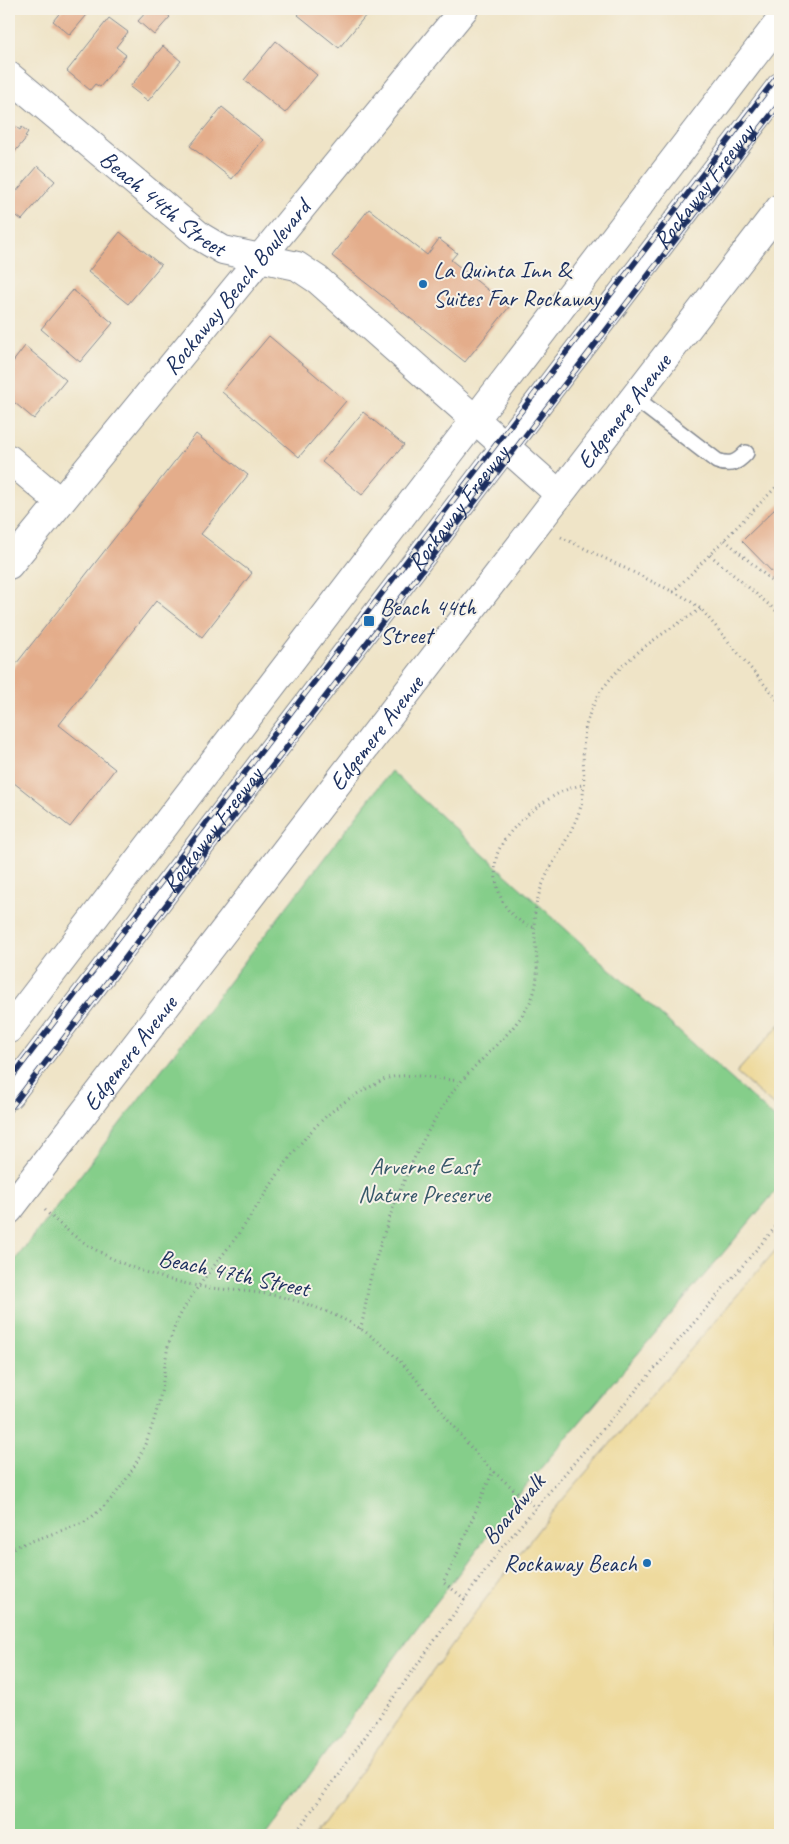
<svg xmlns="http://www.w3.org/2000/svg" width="789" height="1844" font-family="Caveat,sans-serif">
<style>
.green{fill:#85ce8a;stroke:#507e74}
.sand{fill:#eeda9e;stroke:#84847e}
.building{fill:#e4ad8b}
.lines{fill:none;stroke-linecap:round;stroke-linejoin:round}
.service-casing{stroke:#858a92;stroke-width:18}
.minor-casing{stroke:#858a92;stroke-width:30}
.tertiary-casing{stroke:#858a92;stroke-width:30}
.primary-casing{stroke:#858a92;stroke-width:30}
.path{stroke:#858a92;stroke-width:3;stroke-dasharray:1 4;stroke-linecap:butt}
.service{stroke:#fff;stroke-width:15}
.minor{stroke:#fff;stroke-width:28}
.tertiary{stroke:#fff;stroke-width:28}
.primary{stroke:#fff;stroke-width:28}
.rail-casing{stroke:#1b2f5e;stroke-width:5.5}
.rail{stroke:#f7f3e8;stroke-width:4;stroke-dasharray:11;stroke-linecap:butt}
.poi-dot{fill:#1f6fb2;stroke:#f7f3e8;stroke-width:2}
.labels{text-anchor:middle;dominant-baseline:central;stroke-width:4;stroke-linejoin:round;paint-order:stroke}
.street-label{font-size:24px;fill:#1b2f5e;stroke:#f7f3e8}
.poi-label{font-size:24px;fill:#1b2f5e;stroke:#f7f3e8;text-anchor:start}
.park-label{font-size:24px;fill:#365769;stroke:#f7f3e8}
</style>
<rect width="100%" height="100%" fill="#f7f3e8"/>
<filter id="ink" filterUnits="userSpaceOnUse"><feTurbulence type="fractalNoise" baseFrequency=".02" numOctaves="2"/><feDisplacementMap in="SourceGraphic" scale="10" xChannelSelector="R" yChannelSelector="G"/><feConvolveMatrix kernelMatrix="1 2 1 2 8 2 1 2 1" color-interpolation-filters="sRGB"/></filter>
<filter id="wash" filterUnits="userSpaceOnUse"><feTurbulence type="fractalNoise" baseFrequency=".0096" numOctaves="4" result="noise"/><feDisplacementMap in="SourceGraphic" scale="20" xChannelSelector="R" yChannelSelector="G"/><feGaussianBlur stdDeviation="1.12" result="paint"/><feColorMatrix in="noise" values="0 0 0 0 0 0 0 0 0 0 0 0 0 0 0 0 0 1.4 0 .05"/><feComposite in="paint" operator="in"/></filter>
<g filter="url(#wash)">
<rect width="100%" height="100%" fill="#efe4c7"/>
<!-- green -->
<path class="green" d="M391,771L780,1123V1186L529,1482L412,1634L266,1835H9V1268Z"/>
<!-- sand -->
<path class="sand" d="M780,1024V1111L736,1073Z
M780,1245V1835H315L474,1614L552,1512Z"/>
<g id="blocks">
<!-- building -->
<path class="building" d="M63,9H92L70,35L53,21Z
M149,9H161L170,17L154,35L138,21Z
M303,9H371L339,48L298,15Z
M109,18L128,32L116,47L126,55L100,87L95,84L90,90L67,71Z
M276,41L317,75L285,113L244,80Z
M163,46L181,61L148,101L130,87Z
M222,107L263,140L232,179L190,146Z
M9,122L20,130L22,127L28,132L25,136L27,137L9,159Z
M38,166L55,181L22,220L9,210V200Z
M369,209L427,255L439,239L457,253L451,260L509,307L465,362L332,256Z
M120,232L161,265L128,304L88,272Z
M73,290L113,323L80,362L41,329Z
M269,336L346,401L299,457L222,392Z
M25,346L66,380L34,419L9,398V367Z
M363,412L404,445L362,495L322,462Z
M196,434L248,475L201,534L252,573L202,637L156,601L59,725L115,769L70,827L9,779V673Z
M780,504V580L742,541Z"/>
</g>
</g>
<g filter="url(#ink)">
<use href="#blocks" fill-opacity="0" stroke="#858a92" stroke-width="1"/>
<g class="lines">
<!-- service casing -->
<g class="service-casing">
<path id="service" d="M635,398L717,461C730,466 737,463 746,453"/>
</g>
<!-- minor casing -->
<g class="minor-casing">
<g id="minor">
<path id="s1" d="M9,76L201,237L223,250L297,266L318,280L559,494"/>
<path d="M9,459L60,502"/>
<path id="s2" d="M9,565L464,9"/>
</g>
</g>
<!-- tertiary casing -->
<g class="tertiary-casing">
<g id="tertiary">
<path d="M9,1029L780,21"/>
<path id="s3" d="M9,1095L780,87"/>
</g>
</g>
<!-- primary casing -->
<g class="primary-casing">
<g id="primary">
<path id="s4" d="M9,1210L780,208"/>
</g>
</g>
<!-- path -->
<path class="path" d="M561,537L686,598L701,609L780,703
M725,540L780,588
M710,555L780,614
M673,592L780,483
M533,927C520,923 508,913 502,900C496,886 493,870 497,855C505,827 556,787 584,785
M45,1210C86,1253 140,1275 198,1286C220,1290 244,1290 266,1294C293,1298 320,1308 345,1320C407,1351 437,1412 482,1460C498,1477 518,1492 536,1508
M360,1329C366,1312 366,1294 371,1276C388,1215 412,1153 447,1100C470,1064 516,1035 532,998C544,970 531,940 535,911C541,872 567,847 579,812C588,787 581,763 584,738C590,676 654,639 701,609
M9,1549L83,1523C125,1496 150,1444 160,1397C165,1377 164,1356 171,1337C183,1299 214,1268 237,1236C277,1180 303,1120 368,1088C375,1085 381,1080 388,1078C410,1072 438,1079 460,1081
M465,1599L443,1582L452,1566L493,1471
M294,1835L503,1546L780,1222"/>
<!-- service -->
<use href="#service" class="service"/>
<!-- minor -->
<use href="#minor" class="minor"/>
<!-- tertiary -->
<use href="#tertiary" class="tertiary"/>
<!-- primary -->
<use href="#primary" class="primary"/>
<!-- rail casing -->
<g class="rail-casing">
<path id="rail" d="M9,1081L780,73
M9,1110L780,103"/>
</g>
<!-- rail -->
<use href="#rail" class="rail"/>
</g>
</g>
<!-- markers -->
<g class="poi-dot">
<circle cx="423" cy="284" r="5"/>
<rect x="363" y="615" width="12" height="12" rx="2.5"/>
<circle cx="647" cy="1563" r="5"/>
</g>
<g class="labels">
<!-- street labels -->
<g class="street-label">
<text stroke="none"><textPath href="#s3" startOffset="1144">Rockaway Freeway</textPath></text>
<text stroke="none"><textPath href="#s1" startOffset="200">Beach 44th Street</textPath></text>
<text stroke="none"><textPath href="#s2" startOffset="359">Rockaway Beach Boulevard</textPath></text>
<text stroke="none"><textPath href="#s4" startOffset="1008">Edgemere Avenue</textPath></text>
<text stroke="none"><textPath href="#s3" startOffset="739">Rockaway Freeway</textPath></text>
<text stroke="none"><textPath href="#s4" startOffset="602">Edgemere Avenue</textPath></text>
<text stroke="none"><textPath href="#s3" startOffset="334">Rockaway Freeway</textPath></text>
<text stroke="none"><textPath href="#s4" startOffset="198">Edgemere Avenue</textPath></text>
<text transform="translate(234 1273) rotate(12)">Beach 47th Street</text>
<text transform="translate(513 1509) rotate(-50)">Boardwalk</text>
</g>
<!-- poi labels -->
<g class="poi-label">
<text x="433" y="270">La Quinta Inn &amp;<tspan x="433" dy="28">Suites Far Rockaway</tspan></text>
<text x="380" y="607">Beach 44th<tspan x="380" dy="28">Street</tspan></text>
<text x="637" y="1563" text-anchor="end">Rockaway Beach</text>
</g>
<!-- park labels -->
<g class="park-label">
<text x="424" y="1166">Arverne East<tspan x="424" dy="28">Nature Preserve</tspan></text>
</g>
</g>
<!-- margin -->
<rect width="789" height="1844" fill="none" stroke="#f7f3e8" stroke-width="30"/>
</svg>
